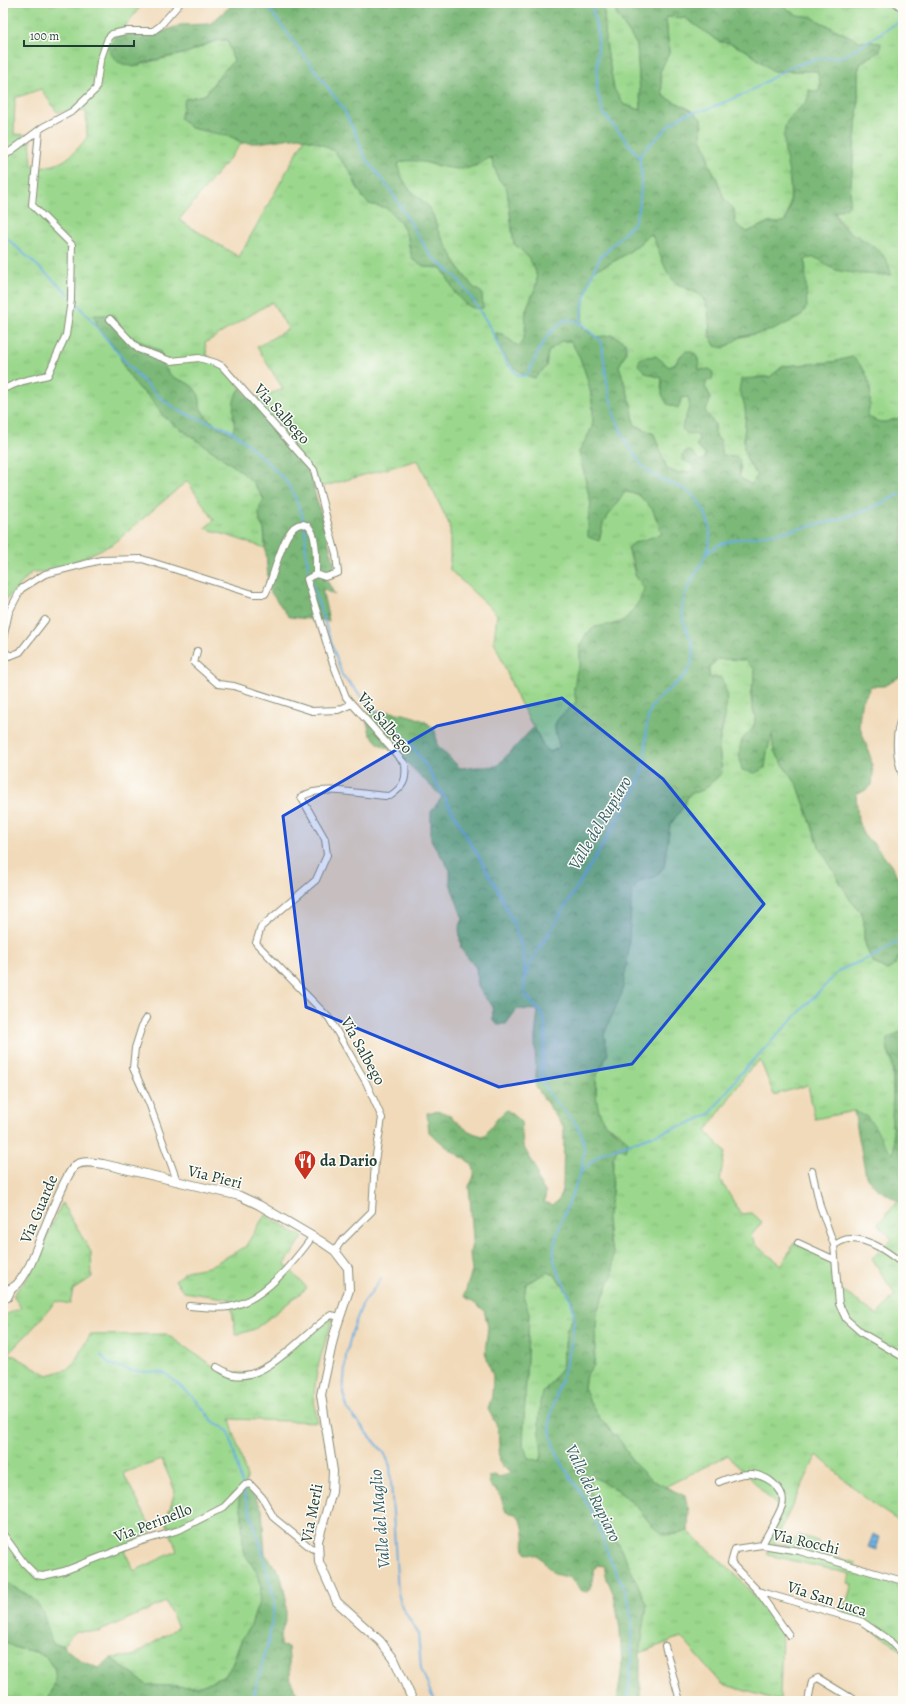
<svg xmlns="http://www.w3.org/2000/svg" width="906" height="1704" font-family="Alegreya,serif">
<style>
.grass{fill:url(#grass-tufts);stroke:#5d8a60;fill-rule:evenodd}
.forest{fill:url(#forest-crowns);stroke:#4e7a56;fill-rule:evenodd}
.water{fill:url(#water-rules);stroke:#44768a}
.lines{fill:none;stroke-linecap:round;stroke-linejoin:round}
.stream{stroke:#6aaedf;stroke-width:2}
.minor-casing{stroke:#888c77;stroke-width:8}
.tertiary-casing{stroke:#888c77;stroke-width:10}
.minor{stroke:#fff;stroke-width:6}
.tertiary{stroke:#fff;stroke-width:8}
.marked{fill:#1d4ed8;fill-opacity:0.2;stroke:#1d4ed8;stroke-width:3;stroke-linejoin:round}
.labels{text-anchor:middle;dominant-baseline:central;stroke-width:3;stroke-linejoin:round;paint-order:stroke}
.street-label{font-size:16px;fill:#1f3d34;stroke:#fdfcf7}
.poi-label{font-size:16px;font-weight:bold;fill:#1f3d34;stroke:#fdfcf7;text-anchor:start}
.water-label{font-size:17px;font-style:italic;fill:#365f67;stroke:#fdfcf7}
</style>
<defs>
<pattern id="grass-tufts" width="24" height="20" patternUnits="userSpaceOnUse"><rect width="24" height="20" fill="#9bd88d"/><path d="M3 7l-1-3M5 7V3M7 7l1-3M15 17l-1-3M17 17v-4M19 17l1-3" fill="none" stroke="#85ba7a"/></pattern>
<pattern id="forest-crowns" width="20" height="18" patternUnits="userSpaceOnUse"><rect width="20" height="18" fill="#7cb878"/><path d="M2 6a3 3 0 1 1 6 0M12 15a3 3 0 1 1 6 0" fill="none" stroke="#659763"/></pattern>
<pattern id="water-rules" width="6" height="5" patternUnits="userSpaceOnUse"><rect width="6" height="5" fill="#6aaedf"/><path d="M0 2.5h6" fill="none" stroke="#578fb6"/></pattern>
</defs>
<rect width="100%" height="100%" fill="#fdfcf7"/>
<filter id="ink" filterUnits="userSpaceOnUse"><feTurbulence type="fractalNoise" baseFrequency=".025" numOctaves="2"/><feDisplacementMap in="SourceGraphic" scale="8" xChannelSelector="R" yChannelSelector="G"/><feConvolveMatrix kernelMatrix="1 2 1 2 8 2 1 2 1" color-interpolation-filters="sRGB"/></filter>
<filter id="wash" filterUnits="userSpaceOnUse"><feTurbulence type="fractalNoise" baseFrequency=".012" numOctaves="4" result="noise"/><feDisplacementMap in="SourceGraphic" scale="16" xChannelSelector="R" yChannelSelector="G"/><feGaussianBlur stdDeviation="0.9" result="paint"/><feColorMatrix in="noise" values="0 0 0 0 0 0 0 0 0 0 0 0 0 0 0 0 0 1.4 0 .05"/><feComposite in="paint" operator="in"/></filter>
<g filter="url(#wash)">
<rect width="100%" height="100%" fill="#f1daba"/>
<!-- grass -->
<path class="grass" d="M3,3H145L140,7L123,29L134,67C152,60 171,58 189,52C204,47 211,40 227,40L234,61L222,72L205,95L185,99L221,134L232,137L242,143L179,220L239,257L305,138L319,143L334,151L351,173L356,186L369,204L387,208L401,223L408,238L409,247L425,267L441,268L450,279L455,294L482,293L473,287L460,270L438,231L433,215L427,205L409,189L401,176L398,164L404,160H416L442,167L476,166L491,157L498,178L507,189L514,244C526,253 540,268 536,285C534,294 528,302 526,311C525,323 527,337 519,347L502,334L496,333L546,367L548,352L561,341H570C584,359 597,404 592,427C589,435 583,444 579,452L591,504L588,521L599,541L603,523L625,492L638,494L653,510L663,535L634,543L628,548L635,575L645,588C636,614 624,626 595,627L580,649V664L574,689L576,702C557,726 551,712 560,747L550,752L545,749L516,695L494,641L497,614L450,570V526L418,460L314,489L308,468L251,401L283,389L257,347L288,329L272,302L205,343L207,355L222,366L241,388L233,417L235,427L232,434C222,429 206,420 201,409C199,405 201,398 198,394C185,372 167,390 160,351L125,334L99,331L117,349L126,371L138,388L148,395L164,417L238,469L253,482L264,500L259,521L264,529L265,548L205,528L214,520L187,481L113,544L54,571L32,572L3,603ZM41,89L57,112L86,110L87,137C71,158 60,169 32,166L30,135L14,134L15,98Z
M600,3H615L616,13L637,45L641,110L624,105L614,89L606,44L604,10Z
M782,3H903V418C885,419 887,428 867,416C874,394 871,372 852,357L833,362L783,366L770,377H757L739,391C753,415 739,433 746,457C748,463 754,470 757,476L752,485L739,477L741,466L730,457L724,456L721,451L720,440L715,436V425L705,411C711,401 712,397 705,387L707,381L704,369L699,370L698,359L695,353L681,355L674,365L669,367L661,360L651,375L662,378L661,389L679,403L682,398L688,396C691,405 688,415 683,423L686,433L698,435L700,450L705,454V459L699,461L696,456L689,462L693,465L694,471L677,473L667,469L654,434L634,424L632,407L619,366L626,353L613,335L597,337L583,329C580,310 587,288 594,270C615,263 636,249 651,233C659,251 670,272 683,286C687,290 693,291 697,293C710,301 710,323 709,336L724,348L740,337L773,330L806,271L805,260C821,252 819,263 829,267C840,272 867,273 880,275L861,239L847,230L834,213L849,206L858,105V71L861,63L880,51L873,42L859,41L820,22L812,17L797,15L784,7Z
M666,17L685,18L720,42L729,43L747,51L773,71H817C821,79 822,84 818,93L809,90C811,99 802,107 795,112C793,134 791,156 790,178C790,193 792,206 785,221L779,223H767L747,232L735,223L734,209L724,199L717,179L709,164L707,150L701,139V119C692,108 675,103 663,96L660,72L669,53Z
M718,659L745,660L755,670C755,679 752,687 751,696C751,715 763,722 744,737L765,768L767,751L772,734L774,751L798,786L819,846L851,901L862,913L864,923V940L868,952L874,963L887,970L894,966L899,956H903V1032H900L886,1048L892,1062L893,1097L892,1123L895,1144L893,1155L883,1144L875,1128L854,1111L815,1119L808,1085L774,1095L760,1060L749,1070L706,1131L725,1152L720,1179L741,1214L752,1213L762,1222L751,1236L758,1247L782,1265L794,1243L831,1259L837,1287L877,1315L895,1295L872,1258L892,1239L878,1224L898,1201H903V1524L870,1502L817,1455L774,1543L788,1546L799,1535L818,1541L820,1553L856,1563L854,1567L884,1577L899,1585L897,1589L903,1591V1654L890,1641L843,1614L852,1584L848,1583L851,1574L768,1555L767,1541L781,1510L728,1455L665,1487L651,1480L632,1461L622,1443L601,1420L590,1403L584,1387L586,1375L594,1365L597,1311L607,1288L613,1252L609,1241L607,1220L612,1193L613,1158L621,1133L605,1124L600,1115L596,1101L597,1074L604,1064V1034L627,965L632,891L641,880L655,877L664,867L670,825L683,807L689,794L703,790L722,773L719,745L725,719L709,678V667Z
M62,1203L91,1252L92,1277L73,1290L70,1304L56,1301L34,1327L9,1353L48,1375L71,1368L90,1335L166,1334L223,1373H256L300,1339L333,1318C323,1350 307,1389 318,1422L230,1419L247,1478L239,1500L242,1514L243,1551L259,1576L261,1588L259,1602L251,1625L238,1647L232,1665L225,1676L198,1687H185L147,1685L111,1658L133,1656L178,1627L166,1602L98,1632L76,1631L63,1645H53C48,1634 41,1606 32,1598C23,1591 11,1588 3,1579V1316L21,1308L13,1295L28,1278ZM162,1460L175,1491L166,1521L177,1551L134,1571L124,1550L153,1531L123,1473Z
M265,1215L303,1237L285,1264L307,1288L255,1329L236,1335L230,1299L184,1292L175,1280L186,1271L208,1267L245,1247Z
M547,1272L555,1275L572,1299L574,1316L567,1329L562,1367L543,1393L539,1423L542,1444V1456L540,1461L528,1458L523,1444L529,1313L524,1298L526,1284Z
M590,1476C608,1482 629,1497 641,1512C648,1520 654,1531 666,1534C674,1536 681,1533 688,1531L740,1579L782,1631L780,1701L722,1684L681,1637L640,1653L647,1604L616,1539L594,1503L590,1489Z
M3,1639C17,1653 25,1647 40,1654C61,1664 58,1685 46,1701H29L3,1696Z"/>
<!-- forest -->
<path class="forest" d="M234,3H600L604,10L606,44L614,89L624,105L641,110L637,45L616,13L615,3H782L784,7L797,15L812,17L820,22L859,41L881,43L880,51L861,62L858,71V105L849,206L834,213C837,219 841,226 847,230C866,243 888,249 891,275C875,275 856,274 840,271C826,269 820,252 805,260L807,307L800,317L773,330L740,337L724,348L715,346C706,331 712,317 705,301C700,290 682,289 674,281C662,268 659,248 651,233C635,249 615,263 594,270C587,288 580,310 583,329L597,337L613,335L626,343V353L619,366L632,407L634,424L647,432L654,434L667,469L677,473L694,471L693,465L683,460L682,455L686,451L692,452L700,461L705,459V454L696,446L699,440L698,435L686,433L682,429C684,417 692,408 688,397L682,398L678,408L667,404L662,394V378L646,373L638,365L640,359L645,357L656,356L669,367L674,365L685,351C696,350 699,359 699,370L710,369L713,373L712,379L707,381L705,387C712,397 711,401 705,411L715,425V436L720,440L721,451L724,456L736,457L740,460L739,477L751,485L757,476C754,470 748,463 746,457C739,433 753,415 739,391L741,379L770,377L783,366L833,362L852,357C871,372 874,394 867,416C887,428 885,419 903,418V675L884,686H871L861,704L859,724L871,759L873,773L872,785L864,791L856,793L858,821L864,836L873,843L894,869L903,891V956H899L894,966L887,970L874,963L868,952L864,940V923L862,913L851,901L819,846L798,786L774,751L772,735L767,751L765,768L755,773L742,770C740,760 737,746 744,737C747,733 753,731 754,726C757,716 752,707 752,698C751,690 755,680 755,670L745,660L718,659L709,667V678L720,677C735,698 720,723 719,746C719,755 721,764 722,773L703,790L689,794L683,807L670,825L664,867L655,877L641,880L632,891L628,955L622,993L604,1034L608,1054C605,1061 601,1066 598,1073C593,1084 597,1116 606,1124C613,1131 621,1133 628,1141L625,1150L617,1149L613,1158L612,1193L607,1220L609,1241L613,1252V1273L597,1311L594,1365L586,1375L584,1387L590,1403L601,1420L622,1443L632,1461L651,1480L685,1496L689,1511L688,1531C660,1539 657,1532 641,1512C631,1499 606,1480 590,1477V1489L594,1503L616,1539L647,1604L640,1653V1701H617L622,1666L620,1629L614,1595L607,1579L604,1566L597,1565C590,1574 595,1584 587,1592L582,1591L571,1578L554,1574L539,1556L527,1553L524,1549C525,1541 525,1518 515,1514C512,1513 509,1513 506,1512L500,1495L492,1487L489,1482V1476L494,1475L499,1477L510,1474L509,1469L503,1467L500,1462L498,1428L488,1409L492,1396L493,1376L485,1353L488,1327L484,1310L464,1296L472,1271L470,1254L473,1238L469,1186C483,1164 466,1161 452,1151C444,1145 437,1139 429,1132L427,1113C450,1106 454,1124 471,1132C475,1134 479,1135 483,1136C494,1126 495,1118 507,1110L521,1122L523,1146L536,1168L538,1181L546,1193L544,1202L553,1205L560,1198L563,1184L564,1128L536,1087L535,1037L538,1010L517,1009L506,1024H497L493,1021L492,1005L484,997L478,986L476,968L461,949L459,928L463,919L450,883V870L431,840V812L442,797L397,753L379,744L370,734L366,718L372,710C388,711 427,715 435,731C437,736 435,742 438,746C445,755 453,760 460,768L497,766L534,727L545,749L550,752L560,747C558,741 554,732 555,725C556,717 570,709 576,702L574,689L576,674L580,664V649L585,635L595,627L621,623L625,620L640,600L644,588L635,575L633,561L628,548L634,543L662,534L653,510L638,494L625,492L603,523L599,541L588,537V521L591,504L579,452C583,444 589,435 592,427C597,404 584,359 570,341H561L548,352L546,367L535,378C531,377 527,376 523,374C511,367 496,348 496,333L502,334L519,347C527,338 525,323 526,311C528,302 534,294 536,285C540,268 526,253 514,244L507,189L498,178L491,157C481,160 474,169 462,169C443,170 412,154 398,164L401,176L409,189L427,205L433,215L438,231L460,270L473,287L482,293L483,308C458,312 453,283 441,268L425,267L412,259L408,238L401,223L387,208L369,204L363,198L351,173L334,151L319,143L299,137L258,143H242L232,137L191,128L180,118L185,99L205,95L222,72L234,61L227,40H216L189,52L146,62L134,67L118,62L107,48L123,29L133,34L152,36L180,25L210,24ZM666,17L685,18L720,42L729,43L747,51L773,71H817L821,86L818,92L809,90C812,105 788,113 785,127C779,158 801,187 785,221L779,223H767L747,232L735,223L734,209L724,199L717,179L709,164L707,150L701,139V119C692,108 675,103 663,96L660,72L669,53ZM547,1272L555,1275L572,1299L574,1316L567,1329L562,1367L543,1393L540,1402L539,1423L542,1456L540,1461L528,1458L523,1444L529,1313L524,1298L526,1284Z
M94,315H113L125,334L160,351C167,390 186,372 198,394C201,398 199,405 201,409C206,420 222,430 232,434C239,418 226,405 241,388L282,433L308,468L335,566L325,577L335,595L322,589L329,621L289,617L269,590L264,529C258,519 257,509 264,499L253,482L238,469L164,417L148,395L138,388L126,371L117,349L99,331Z
M900,1032H903V1201H898L876,1188L866,1176L854,1111C858,1113 865,1115 868,1118C879,1129 881,1144 893,1154C896,1142 892,1133 892,1121C892,1102 896,1081 892,1062C890,1052 886,1050 887,1039Z
M245,1485L253,1494L262,1509L265,1554L280,1573L286,1598V1617L280,1637V1646L288,1647L291,1682L301,1701H46C58,1685 61,1664 40,1654C25,1647 17,1653 3,1639V1579C12,1588 23,1591 32,1598C46,1609 46,1630 53,1644L63,1645C74,1657 83,1663 99,1668L111,1658L147,1685L198,1687L225,1676L232,1665L243,1636L251,1625L259,1602L261,1588L259,1576L243,1551L242,1514L239,1500V1491Z"/>
<!-- water -->
<path class="water" d="M873,1534L880,1537L876,1550L868,1547Z"/>
<g class="lines">
<!-- stream -->
<path class="stream" d="M265,3L343,108L358,139L364,156L391,191L430,255L457,278L469,294L490,327L505,361L519,376L527,375C538,354 545,330 567,319L582,324
M591,3L598,35L597,90L603,113L639,156L642,176L639,209L634,223L599,259L591,277L581,313L582,325L602,342C606,383 611,424 636,457C640,463 646,470 651,474C662,481 675,484 686,490C700,499 710,518 710,535C709,559 692,575 684,597C675,625 699,639 692,662C685,685 655,692 649,714C644,728 647,745 645,759C641,786 622,811 609,834C591,865 572,895 554,925C543,944 526,964 524,986C523,1001 537,1003 543,1016C551,1034 537,1064 544,1084C551,1104 577,1116 583,1139C590,1173 558,1215 554,1248C551,1273 575,1292 574,1320C573,1343 566,1365 559,1386C556,1397 550,1411 550,1423C549,1453 574,1480 588,1505C597,1520 602,1537 608,1554C613,1568 622,1581 627,1595C637,1629 630,1666 628,1701
M639,159L642,152L673,122L686,114L708,109L747,93L790,67L818,59L843,57L903,19
M3,235L69,294
M73,299C103,332 128,370 162,399C181,415 202,419 225,428C240,435 246,443 258,454C285,478 294,486 304,523
M305,527L306,552L309,575L342,675L373,709L391,723L411,744L428,769L499,892L515,927L524,954L525,979
M707,553L718,545L733,540L773,534L834,521L872,508L903,493
M580,1173L601,1153L690,1123L710,1114L740,1074L840,970L878,954L903,937
M381,1279L362,1305L352,1332L346,1355L343,1393L348,1410L385,1454L390,1466L398,1593L402,1607L418,1633L421,1668L434,1701
M101,1355L109,1364L132,1371L165,1373L194,1398L213,1421L229,1432L242,1485
M243,1490L261,1546L275,1603L269,1639L252,1701"/>
</g>
</g>
<g filter="url(#ink)">
<g class="lines">
<!-- minor casing -->
<g class="minor-casing">
<path id="minor" d="M896,3L903,9
M3,157L43,127L73,111L96,89L100,61L108,38L112,34L126,31H153L160,26L180,3
M110,319L138,349L171,361L199,358L216,363L222,366L314,470L336,554L338,573L325,577L316,574L307,579L331,658L346,697L405,764C407,781 403,787 390,796C365,796 322,783 301,797L325,839L327,855L316,880L261,927L256,943L329,1018L366,1082L382,1118L375,1161L372,1211L340,1243L335,1251
M3,389L23,381L48,375L66,335L71,300L72,245L32,205L39,131
M3,639L9,612L21,589L45,574L101,560L142,559L253,594H265C274,582 284,515 306,525C318,530 316,563 316,574
M3,650L10,656L20,652L45,620
M197,651L194,663L218,684L234,686L312,711L338,710L352,704
M903,714C894,734 896,757 903,777
M147,1018L142,1026L135,1048L133,1068L149,1103L177,1181
M812,1171L820,1206L834,1245L839,1304L846,1319L862,1333L903,1357
M798,1243L835,1260
M834,1245C838,1243 844,1239 849,1239C869,1238 888,1252 903,1264
M3,1300L8,1298L12,1290
M189,1306C203,1307 216,1309 229,1307C263,1301 294,1262 313,1236
M217,1367C223,1370 228,1374 234,1375C267,1381 305,1332 331,1315L340,1317
M719,1482C728,1478 741,1473 752,1474C767,1476 787,1489 782,1506C777,1519 768,1533 762,1545
M3,1534L24,1563L36,1575L43,1576L64,1571L139,1542L179,1530L224,1507L245,1485L250,1484L262,1497L274,1518L311,1548L319,1550
M758,1591L861,1621L890,1641L903,1655
M789,1635L758,1591L731,1563L735,1549L762,1545L799,1551L903,1581
M665,1646L680,1701
M808,1701L812,1681L818,1678L856,1701"/>
</g>
<!-- tertiary casing -->
<g class="tertiary-casing">
<path id="tertiary" d="M3,1291C18,1289 22,1278 30,1265C37,1249 65,1172 76,1165C84,1160 94,1163 103,1164L240,1196L259,1205L322,1242L335,1251L348,1268L349,1290L334,1335L321,1395L333,1471L332,1492L318,1541L319,1562L337,1602L380,1641L394,1659L413,1701"/>
</g>
<!-- minor -->
<use href="#minor" class="minor"/>
<!-- tertiary -->
<use href="#tertiary" class="tertiary"/>
</g>
</g>
<!-- marked area -->
<path class="marked" d="M562,698L663,779L764,904L632,1064L499,1087L306,1007L283,816L437,726Z"/>
<!-- icons -->
<defs>
<g id="restaurant-pin" transform="scale(1.15)"><path d="M0 17L-7.5 6A9.5 9.5 0 1 1 7.5 6Z" fill="#c8321e" stroke="#fdfcf7"/><path d="M-5-6h1v4h1v-4h1v4h1v-4h1v5L-1.5 .5V6h-2V.5L-5-1ZM5-6V6H3V1.5H1.5Q1.5-4 5-6Z" fill="#fff"/></g>
</defs>
<g fill-rule="evenodd">
<use href="#restaurant-pin" x="305" y="1161"/>
</g>
<g class="labels">
<!-- street labels -->
<g class="street-label">
<text transform="translate(282 414) rotate(48)">Via Salbego</text>
<text transform="translate(385 723) rotate(49)">Via Salbego</text>
<text transform="translate(363 1051) rotate(61)">Via Salbego</text>
<text transform="translate(215 1177) rotate(14)">Via Pieri</text>
<text transform="translate(39 1209) rotate(-67)">Via Guarde</text>
<text transform="translate(312 1513) rotate(-79)">Via Merli</text>
<text transform="translate(153 1523) rotate(-21)">Via Perinello</text>
<text transform="translate(806 1542) rotate(13)">Via Rocchi</text>
<text transform="translate(827 1599) rotate(18)">Via San Luca</text>
</g>
<!-- poi labels -->
<g class="poi-label">
<text x="320" y="1161">da Dario</text>
</g>
<!-- water labels -->
<g class="water-label">
<text transform="translate(600 823) rotate(-59)">Valle del Rupiaro</text>
<text transform="translate(593 1493) rotate(64)">Valle del Rupiaro</text>
<text transform="translate(380 1519) rotate(-95)">Valle del Maglio</text>
</g>
</g>
<!-- margin -->
<rect width="906" height="1704" fill="none" stroke="#fdfcf7" stroke-width="16"/>
<!-- scale -->
<path d="M24 40v6h110v-6" fill="none" stroke="#1f3d34" stroke-width="2"/>
<text x="30" y="40" font-size="12" fill="#1f3d34" stroke="#fdfcf7" stroke-width="3" paint-order="stroke">100 m</text>
</svg>
